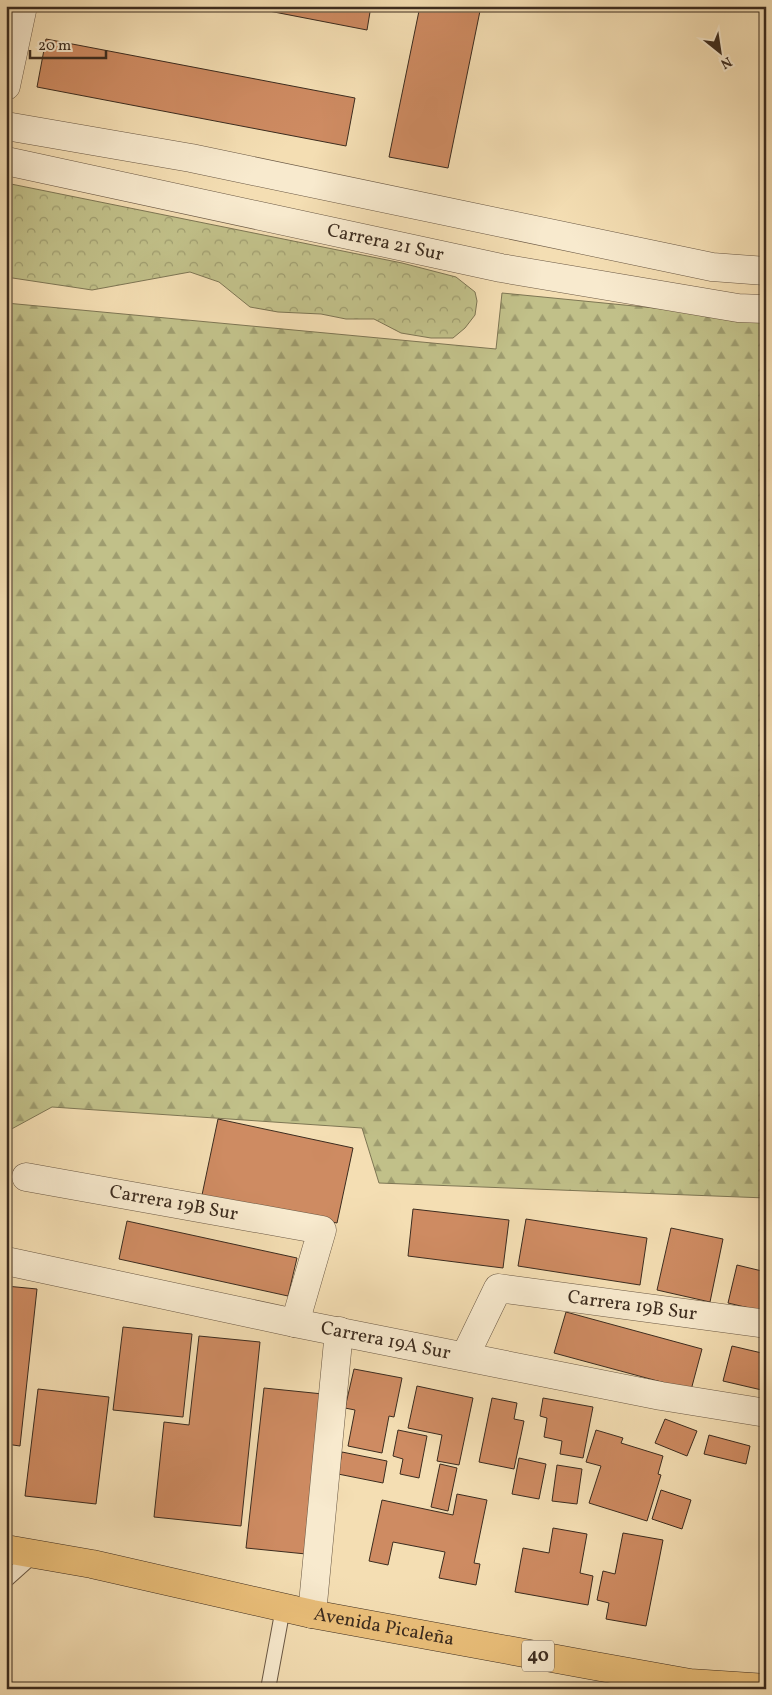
<svg xmlns="http://www.w3.org/2000/svg" width="772" height="1695" font-family="Vollkorn,serif">
<style>
.forest{fill:url(#forest-firs);stroke:#7e7654}
.park{fill:url(#park-crowns);stroke:#7e7654}
.building{fill:#ce8b62;stroke:#3c2c1f}
.lines{fill:none;stroke-linecap:round;stroke-linejoin:round}
.service-casing{stroke:#6a5844;stroke-width:16}
.minor-casing{stroke:#6a5844;stroke-width:29}
.primary-casing{stroke:#3c2c1f;stroke-width:29}
.service{stroke:#f8eace;stroke-width:14}
.minor{stroke:#f8eace;stroke-width:28}
.primary{stroke:#eabf7a;stroke-width:28}
.labels{text-anchor:middle;dominant-baseline:central;stroke-width:4;stroke-linejoin:round;paint-order:stroke}
.shield{fill:#f8eace;stroke:#746554;stroke-width:1}
.shield-label{font-size:18px;font-weight:bold;fill:#3c2c1f}
.street-label{font-size:19px;fill:#3c2c1f;stroke:#f8eace}
</style>
<defs>
<pattern id="forest-firs" width="22" height="20" patternUnits="userSpaceOnUse" patternTransform="scale(1.25)"><rect width="22" height="20" fill="#c1c089"/><path d="M5 1l3.5 6h-7zM16 11l3.5 6h-7z" fill="#9e9c6f"/></pattern>
<pattern id="park-crowns" width="20" height="18" patternUnits="userSpaceOnUse" patternTransform="scale(1.25)"><rect width="20" height="18" fill="#c1c089"/><path d="M2 6a3 3 0 1 1 6 0M12 15a3 3 0 1 1 6 0" fill="none" stroke="#9e9c6f"/></pattern>
</defs>
<rect width="100%" height="100%" fill="#f4deb3"/>
<filter id="stains"><feTurbulence type="fractalNoise" baseFrequency=".004" numOctaves="4"/><feColorMatrix values="0 0 0 0 .2 0 0 0 0 .09 0 0 0 0 .02 0 0 0 .5 -.17"/></filter>
<radialGradient id="worn" r=".72"><stop offset=".6" stop-color="#630" stop-opacity="0"/><stop offset="1" stop-color="#630" stop-opacity=".3"/></radialGradient>
<!-- forest -->
<path class="forest" d="M502,293L766,319V1198L379,1183L362,1128L52,1107L6,1132V303L496,349Z"/>
<!-- park -->
<path class="park" d="M6,183L402,263L456,277L475,292L477,301L475,315L465,328L453,338H431L401,333L374,319H346L321,314L278,312L250,307L219,282L190,272L92,290L6,277Z"/>
<!-- building -->
<path class="building" d="M243,6H371L367,30Z
M420,6H481L448,168L389,157Z
M46,39L355,98L346,146L37,87Z
M218,1119L353,1148L337,1223L202,1195Z
M413,1209L509,1220L503,1268L408,1256Z
M526,1219L647,1238L640,1285L518,1266Z
M127,1221L297,1258L288,1296L119,1259Z
M671,1228L723,1239L710,1302L657,1290Z
M737,1265L766,1272V1312L728,1303Z
M6,1286L37,1289L20,1446L6,1444Z
M566,1312L702,1349L691,1390L554,1353Z
M123,1327L192,1334L183,1417L113,1410Z
M199,1336L260,1342L241,1526L154,1517L164,1422L189,1425Z
M732,1346L766,1354V1391L723,1381Z
M354,1369L402,1378L394,1417L389,1416L382,1453L348,1446L355,1410L345,1408Z
M417,1386L473,1398L459,1465L437,1461L442,1435L408,1428Z
M264,1388L323,1394L306,1554L246,1548Z
M38,1389L109,1397L96,1504L25,1496Z
M492,1398L517,1403L514,1419L524,1421L514,1469L479,1462Z
M543,1398L593,1407L583,1458L560,1454L562,1441L544,1437L547,1418L540,1416Z
M665,1419L697,1431L687,1456L655,1443Z
M398,1430L427,1436L419,1478L400,1474L403,1459L393,1456Z
M596,1430L623,1438L621,1443L663,1456L658,1474L661,1475L647,1521L589,1503L601,1466L586,1462Z
M709,1435L750,1446L746,1464L704,1454Z
M342,1452L387,1461L383,1483L338,1474Z
M519,1458L546,1464L539,1499L512,1494Z
M440,1464L457,1468L448,1511L431,1507Z
M557,1465L582,1469L577,1504L552,1501Z
M661,1490L691,1500L682,1529L652,1519Z
M457,1494L487,1500L474,1563L480,1564L476,1585L439,1578L445,1552L393,1542L388,1565L369,1561L382,1500L453,1515Z
M553,1528L587,1534L580,1573L593,1576L588,1605L515,1592L523,1548L549,1553Z
M623,1533L663,1540L646,1626L606,1619L609,1603L597,1600L603,1571L615,1574Z"/>
<g class="lines">
<!-- service casing -->
<g class="service-casing">
<path id="service" d="M6,1580L35,1554
M268,1689L283,1608"/>
</g>
<!-- minor casing -->
<g class="minor-casing">
<g id="minor">
<path d="M6,86L23,6"/>
<path d="M6,126L191,158L712,267L766,271"/>
<path id="s1" d="M6,161L501,268L738,308L766,309"/>
<path id="s2" d="M26,1177L322,1230L295,1323"/>
<path id="s3" d="M6,1261L295,1323L661,1396L766,1413"/>
<path id="s4" d="M465,1356L498,1288L766,1324"/>
<path d="M312,1614L339,1331"/>
</g>
</g>
<!-- primary casing -->
<g class="primary-casing">
<g id="primary">
<path id="s5" d="M6,1549L92,1564L312,1614L595,1666L690,1683L766,1688"/>
</g>
</g>
<!-- service -->
<use href="#service" class="service"/>
<!-- minor -->
<use href="#minor" class="minor"/>
<!-- primary -->
<use href="#primary" class="primary"/>
</g>
<g class="labels">
<!-- shield labels -->
<rect class="shield" x="522" y="1640.5" width="32" height="31" rx="4"/>
<g class="shield-label">
<text x="538" y="1656">40</text>
</g>
<!-- street labels -->
<g class="street-label">
<text stroke="none"><textPath href="#s1" startOffset="388">Carrera 21 Sur</textPath></text>
<text stroke="none"><textPath href="#s2" startOffset="150">Carrera 19B Sur</textPath></text>
<text stroke="none"><textPath href="#s4" startOffset="211">Carrera 19B Sur</textPath></text>
<text stroke="none"><textPath href="#s3" startOffset="388">Carrera 19A Sur</textPath></text>
<text stroke="none"><textPath href="#s5" startOffset="386">Avenida Picaleña</textPath></text>
</g>
</g>
<!-- margin -->
<rect width="772" height="1695" fill="none" stroke="#f4deb3" stroke-width="25"/>
<rect x="8" y="8" width="757" height="1680" fill="none" stroke="#3c2c1f" stroke-width="2.5"/>
<rect x="12" y="12" width="747" height="1670" fill="none" stroke="#3c2c1f"/>
<!-- north arrow -->
<g transform="translate(720 52) rotate(150)" stroke="#f8eace" stroke-width="4" paint-order="stroke">
<path d="M0-4L9 19L0 12L-9 19Z" fill="#3c2c1f"/>
<text y="-8" font-size="14" font-weight="bold" text-anchor="middle" fill="#3c2c1f">N</text>
</g>
<!-- scale -->
<path d="M30 50v8h76v-8" fill="none" stroke="#3c2c1f" stroke-width="2.5"/>
<text x="38" y="50" font-size="15" fill="#3c2c1f" stroke="#f8eace" stroke-width="4" paint-order="stroke">20 m</text>
<rect width="100%" height="100%" filter="url(#stains)"/>
<rect width="100%" height="100%" fill="url(#worn)"/>
</svg>
